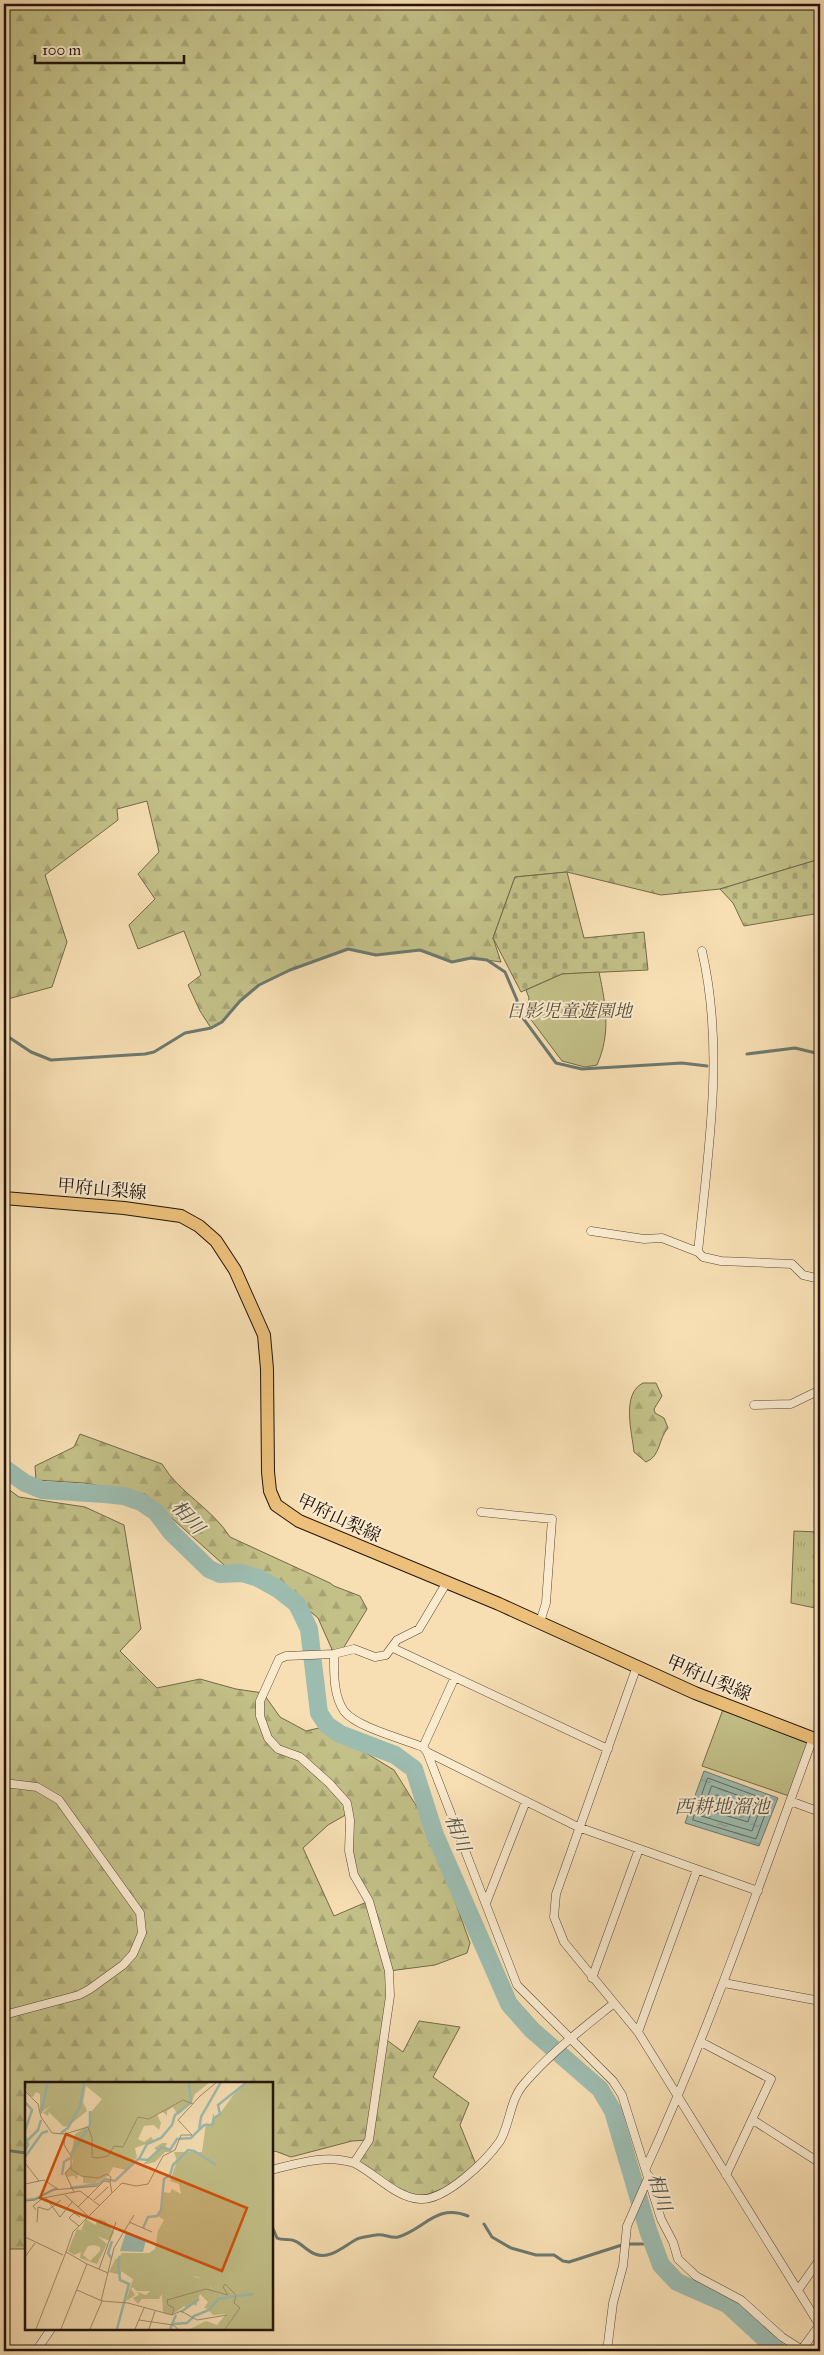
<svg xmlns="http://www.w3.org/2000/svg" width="824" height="2355" font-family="'IM FELL Great Primer','Noto Serif JP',serif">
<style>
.grass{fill:url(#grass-tufts);stroke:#726a4a}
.forest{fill:url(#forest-firs);stroke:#726a4a;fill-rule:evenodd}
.cemetery{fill:url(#cemetery-stones);stroke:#726a4a}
.green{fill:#c3c088;stroke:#726a4a}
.water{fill:url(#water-ripples);stroke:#6c796f}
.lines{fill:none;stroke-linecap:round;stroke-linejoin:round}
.shore{stroke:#60685e;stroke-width:1}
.stream{stroke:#6c796f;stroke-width:3}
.river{stroke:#9dbcb0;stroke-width:18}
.minor-casing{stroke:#574736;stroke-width:9}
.primary-casing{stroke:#22140d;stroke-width:14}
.minor{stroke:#faeace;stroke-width:8}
.primary{stroke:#ecc07a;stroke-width:12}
.labels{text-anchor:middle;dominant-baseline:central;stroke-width:4;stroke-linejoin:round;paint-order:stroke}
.park-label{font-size:18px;font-style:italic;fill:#5a5038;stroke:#faeace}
.street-label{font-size:18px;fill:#22140d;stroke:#faeace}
.water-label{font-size:19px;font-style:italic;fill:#4d4f46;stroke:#faeace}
.inset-river{fill:none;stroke:#9dbcb0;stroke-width:2.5}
.inset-road{fill:none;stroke:#a28e71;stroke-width:1}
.view{fill:#d4520c;fill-opacity:0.15;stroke:#d4520c;stroke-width:2.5}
.inset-edge{fill:none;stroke:#22140d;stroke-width:2.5}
</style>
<defs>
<pattern id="grass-tufts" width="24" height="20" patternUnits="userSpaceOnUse" patternTransform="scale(1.25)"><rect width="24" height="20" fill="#c3c088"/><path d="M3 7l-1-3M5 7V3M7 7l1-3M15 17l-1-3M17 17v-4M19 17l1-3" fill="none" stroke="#a7a474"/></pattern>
<pattern id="forest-firs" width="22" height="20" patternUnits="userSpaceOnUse" patternTransform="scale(1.25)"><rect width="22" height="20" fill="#c3c088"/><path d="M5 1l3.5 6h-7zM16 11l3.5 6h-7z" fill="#a7a474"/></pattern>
<pattern id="cemetery-stones" width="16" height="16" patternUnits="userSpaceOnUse" patternTransform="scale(1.25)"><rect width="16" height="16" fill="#c3c088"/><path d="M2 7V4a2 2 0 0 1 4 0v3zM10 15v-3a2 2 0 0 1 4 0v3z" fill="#a7a474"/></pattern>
<pattern id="water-ripples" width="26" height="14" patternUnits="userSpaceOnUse" patternTransform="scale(1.25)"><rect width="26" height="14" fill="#9dbcb0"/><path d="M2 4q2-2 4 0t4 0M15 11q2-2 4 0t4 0" fill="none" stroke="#87a196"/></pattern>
</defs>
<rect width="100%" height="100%" fill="#f7dfb3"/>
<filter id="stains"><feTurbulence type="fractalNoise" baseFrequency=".004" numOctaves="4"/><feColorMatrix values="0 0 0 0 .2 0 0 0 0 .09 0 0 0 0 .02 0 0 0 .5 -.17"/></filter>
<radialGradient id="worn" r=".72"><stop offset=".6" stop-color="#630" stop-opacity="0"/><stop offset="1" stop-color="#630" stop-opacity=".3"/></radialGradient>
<!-- grass -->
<path class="grass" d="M794,1531L820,1532V1609L791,1603Z"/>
<!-- forest -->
<path class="forest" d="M4,4H820V859L720,889L661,895L567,872L515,877L493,938L501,962L471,958L452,962L420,950L376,955L348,949L290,970L259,985L240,1002L222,1022L211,1028L200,1011L188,985L201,975L184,931L138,949L129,925L155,899L138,874L159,852L147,801L117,809L118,820L45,875L67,942L52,987L4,1000Z
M643,1383H656L662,1396L654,1409L655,1413L664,1418L668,1428C658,1439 661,1456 646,1462L634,1452C632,1432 621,1394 643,1383Z
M80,1434L162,1464C179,1493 212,1508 230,1537L330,1583L334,1586L360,1596L367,1609L341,1652L334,1654L318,1618L282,1588L251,1572L234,1571L224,1565L145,1494L84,1483L36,1480L35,1466L74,1447Z
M4,1486L19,1497L85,1507L124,1525L141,1629L120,1651L157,1688L200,1679L236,1689L263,1693L280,1717L306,1731L323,1727L394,1770L427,1823L470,1943L467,1953L435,1965L389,1971L384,2038L403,2052L419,2021L460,2027L433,2077L469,2103L460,2125L477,2167L456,2183L417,2199L354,2163L368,2140L352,2141L291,2157L275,2151L271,2155V2084H26V2249H4ZM349,1813L354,1875L369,1901L334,1916L303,1848L328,1825Z"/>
<!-- cemetery -->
<path class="cemetery" d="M820,859V913L744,926L733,903L720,889Z
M567,872L584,938L644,932L648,970L562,974L521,992L493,938L515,877Z"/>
<!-- green -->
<path class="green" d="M599,972C606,1006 611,1033 597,1065L585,1067L562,1061L526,1013L529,998L526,990L562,974Z
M725,1704L813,1738L792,1797L702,1766Z"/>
<!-- water -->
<path class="water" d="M820,1084V1238L815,1094Z
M704,1771L778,1798L759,1846L685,1823Z"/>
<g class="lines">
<!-- shore -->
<path class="shore" d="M708,1778L770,1801L756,1839L693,1820Z
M712,1786L762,1804L752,1831L701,1816Z
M717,1795L752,1808L748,1822L711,1811L714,1797Z"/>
<!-- stream -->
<path class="stream" d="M4,1034L31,1052L51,1060L145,1054L154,1052L185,1033L211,1028L222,1022L240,1001L259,985L290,970L348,949L376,955L420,950L452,962L471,958L487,960L505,972L517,1000V1010L556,1063L582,1069L682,1063L707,1066
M747,1054L795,1048L820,1054
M4,2150L26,2153
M271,2224L277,2238C283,2241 289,2238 295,2241C302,2244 307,2251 315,2254C330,2260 344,2246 357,2239C362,2237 370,2236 376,2235C383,2233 391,2239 398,2237C425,2229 436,2203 468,2216
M484,2224L492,2237L511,2248L536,2255H554L563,2261L569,2262L625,2244H653"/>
<!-- river -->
<path class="river" d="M4,1468L25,1483L42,1490L104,1494L124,1496L141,1502L156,1512L171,1532L209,1569L220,1574L242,1573L258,1578L278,1589L297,1604L309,1629L319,1713L327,1725L340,1734L395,1755L414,1769L435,1835L509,2004L532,2030L600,2089L613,2111L648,2230L661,2265L677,2282L727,2304L778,2351"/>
<!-- minor casing -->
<g class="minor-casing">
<path id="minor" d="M591,1231L644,1239L662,1238L698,1252L703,1257L721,1261L792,1264L803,1275L820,1279
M698,1252C708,1152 725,1051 702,951
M754,1405L791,1404L820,1390
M481,1512L552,1519L546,1603L540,1622
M447,1582L419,1629L397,1640L386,1655L375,1657L354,1649L334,1654C334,1672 333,1695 344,1711C356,1727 403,1739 423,1747L427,1752L578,1827L758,1891
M393,1648L608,1749
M637,1666L556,1894L554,1917L564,1942L638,2032L820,2326
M423,1747L455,1677
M427,1752L517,1985L613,2081L622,2095L661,2219L673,2242L678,2259L696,2276L741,2300L782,2337L804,2351
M4,1783L37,1787L59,1800L140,1913L142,1933L133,1954L123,1965L90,1989L79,1995L4,2015
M790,1801L820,1812
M486,1903L526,1801
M592,1978L639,1849
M724,1983L820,2001
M638,2032L697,1870
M701,2042L771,2079L726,2175
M753,2120L820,2163
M354,2163C375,2173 396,2198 420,2199C445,2201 486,2161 500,2141C510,2124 510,2100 523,2085C549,2054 582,2029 613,2004
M646,2168C710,2028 760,1883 813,1738
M271,2170C299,2163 326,2154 354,2163L369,2140L390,1996L389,1971L369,1901L354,1875L349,1851L350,1820L347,1803L329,1783L300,1757L278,1749L268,1738L260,1716V1701L279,1659L286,1656L334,1654
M798,2290L820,2259
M802,2349L819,2326
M36,2351L51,2329
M607,2351L613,2303L623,2266L627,2226L649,2176"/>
</g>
<!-- primary casing -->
<g class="primary-casing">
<path id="primary" d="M4,1198L124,1208L181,1216L199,1226L216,1241L235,1270L264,1335L267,1369L268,1472L270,1491L276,1505L299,1521L499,1604L695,1693L820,1741"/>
</g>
<!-- minor -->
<use href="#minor" class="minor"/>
<!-- primary -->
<use href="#primary" class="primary"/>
</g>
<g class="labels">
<!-- park labels -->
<g class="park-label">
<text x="569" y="1011">日影児童遊園地</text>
</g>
<!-- street labels -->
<g class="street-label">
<text transform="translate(102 1189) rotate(5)">甲府山梨線</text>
<text transform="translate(339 1518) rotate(25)">甲府山梨線</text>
<text transform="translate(709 1678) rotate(23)">甲府山梨線</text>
</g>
<!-- water labels -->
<g class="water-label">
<text transform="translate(188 1517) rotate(48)">相川</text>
<text x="722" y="1806">西耕地溜池</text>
<text transform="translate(458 1833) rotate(69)">相川</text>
<text transform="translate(660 2192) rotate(73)">相川</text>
</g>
</g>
<!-- overview -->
<g transform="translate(25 2082)">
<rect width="248" height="248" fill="#f7dfb3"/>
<path d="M61,137L70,143L74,137L80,139L89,150L85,159L56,148ZM91,176L96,188V193L84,190Z" fill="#c3c088"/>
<path d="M0,0H185L170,12L166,22L153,33L148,25L142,29V34L138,30L132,32L136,41L134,48L129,43L119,44L113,57L119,60L126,55L129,59L110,66L112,75L101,88L88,85L84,93L69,102L58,101V94L53,92L52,98L49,94L41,95L40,91L48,80L46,73L50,52L64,43L66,30L77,17L61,4L58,20L62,29L42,45L38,44L24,30L23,34L18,31L27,23L15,31V12L11,10L8,15L3,13ZM222,0H247V247H165L181,239L192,243L201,232L188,233L183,227L196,212L174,198V195L167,194L169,210L147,216L137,212L134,217H117L113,222L108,216L114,213L112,210L121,213L125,209H112L107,205L106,207L110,213L101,219L108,197L96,189L93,177L97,171H124L130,167L133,149L139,138L133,134L138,123L137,110L145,111L147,107L156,112L154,102L145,99L152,79L149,70H177L181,41L187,43L188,31L190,35L194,33L212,8ZM137,61H142L140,66L147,70H140L130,80L117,83L133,69L129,66ZM52,147L71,153L82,162L72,182L55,176L56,170L49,173L43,169ZM69,163L75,165V169L65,179L58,173L63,164Z" fill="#c3c088" fill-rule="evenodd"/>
<path d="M167,194L187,200L185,206L195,208L196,212L183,227L179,226L183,220L175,212L171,224L167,221L162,226L159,224L147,233L138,231L137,212L147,216L162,208L169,210L164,204Z" fill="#c3c088"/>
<path d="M101,150L121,158L118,170L95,169Z" fill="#9dbcb0"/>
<path class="inset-river" d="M0,20L7,28L0,49M16,31L23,0M65,45V29M174,48L179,43H187L189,36L195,32L193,23L222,0M36,51L43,46L55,24L59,0M0,54L3,63L0,69M2,59L13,48L16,38M46,72L62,48M0,75L17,51L23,49M114,77L122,62L136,56L147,43L150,33L166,20L164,0M37,93L39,80L45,76M45,106L73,102L80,97L90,99L113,77L123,78L137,65L145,68L152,57L166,56L174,48L176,35L196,0M0,118L10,117L32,106M118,146L123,135L132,134L136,128L139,97L145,93L148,83L163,68L169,69L191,83M86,176L83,171L87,159M212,214L228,212M156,230L174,217M148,242L162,241L169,234L184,228L193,217L210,214M92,247L104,202L95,198L93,178L95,174M145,247L151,233"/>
<path class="inset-road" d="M0,9L13,22L16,35L27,51L40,52L39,63L46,74V87L56,94L73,96L82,92L86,95L85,100M40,52L63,45L67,56V75L73,76L83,74L89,64L98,65L113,35L124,37L158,18L168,22M0,81L14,99M45,86L40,91L49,110M0,102L19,98L34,108M40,113L63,134M21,116L35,135L47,120M69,118L83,105M0,119L10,118L27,108L74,104M53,125L79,99L85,100L87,111M11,128L8,124L18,116L55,109L74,123M12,140L13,125L23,128L36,118M104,140L127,150M54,144L44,136L49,131L55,135M0,155L38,173M0,175L10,161M62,182L83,191M74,187L91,140M52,208L77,219L103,221L147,233L149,226L143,223L142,218L181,207L203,213L198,205L200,202L211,213L209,221L215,226L200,247M76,219L89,166L109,133M147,233L156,229L172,238L202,233M114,238L148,243L153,247M11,247L41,170M36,247L62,182L41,170L48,150L97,101L111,104L123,102L138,74L150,68L156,53H167L153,38L175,14L192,0M65,247L77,219M110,247L119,226M124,247L130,229"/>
<path class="view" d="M41,52L222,126L197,189L15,116Z"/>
<rect width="248" height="248" class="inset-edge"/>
</g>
<!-- margin -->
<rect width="824" height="2355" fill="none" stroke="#f7dfb3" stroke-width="20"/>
<rect x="5" y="5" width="814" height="2345" fill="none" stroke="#22140d" stroke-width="2.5"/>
<rect x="10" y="10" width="804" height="2335" fill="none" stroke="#22140d"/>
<!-- scale -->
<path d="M35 55v8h149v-8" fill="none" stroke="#22140d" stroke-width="2.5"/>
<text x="42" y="55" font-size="15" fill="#22140d" stroke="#faeace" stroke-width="4" paint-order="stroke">100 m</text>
<rect width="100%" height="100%" filter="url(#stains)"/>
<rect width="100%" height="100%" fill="url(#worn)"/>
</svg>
